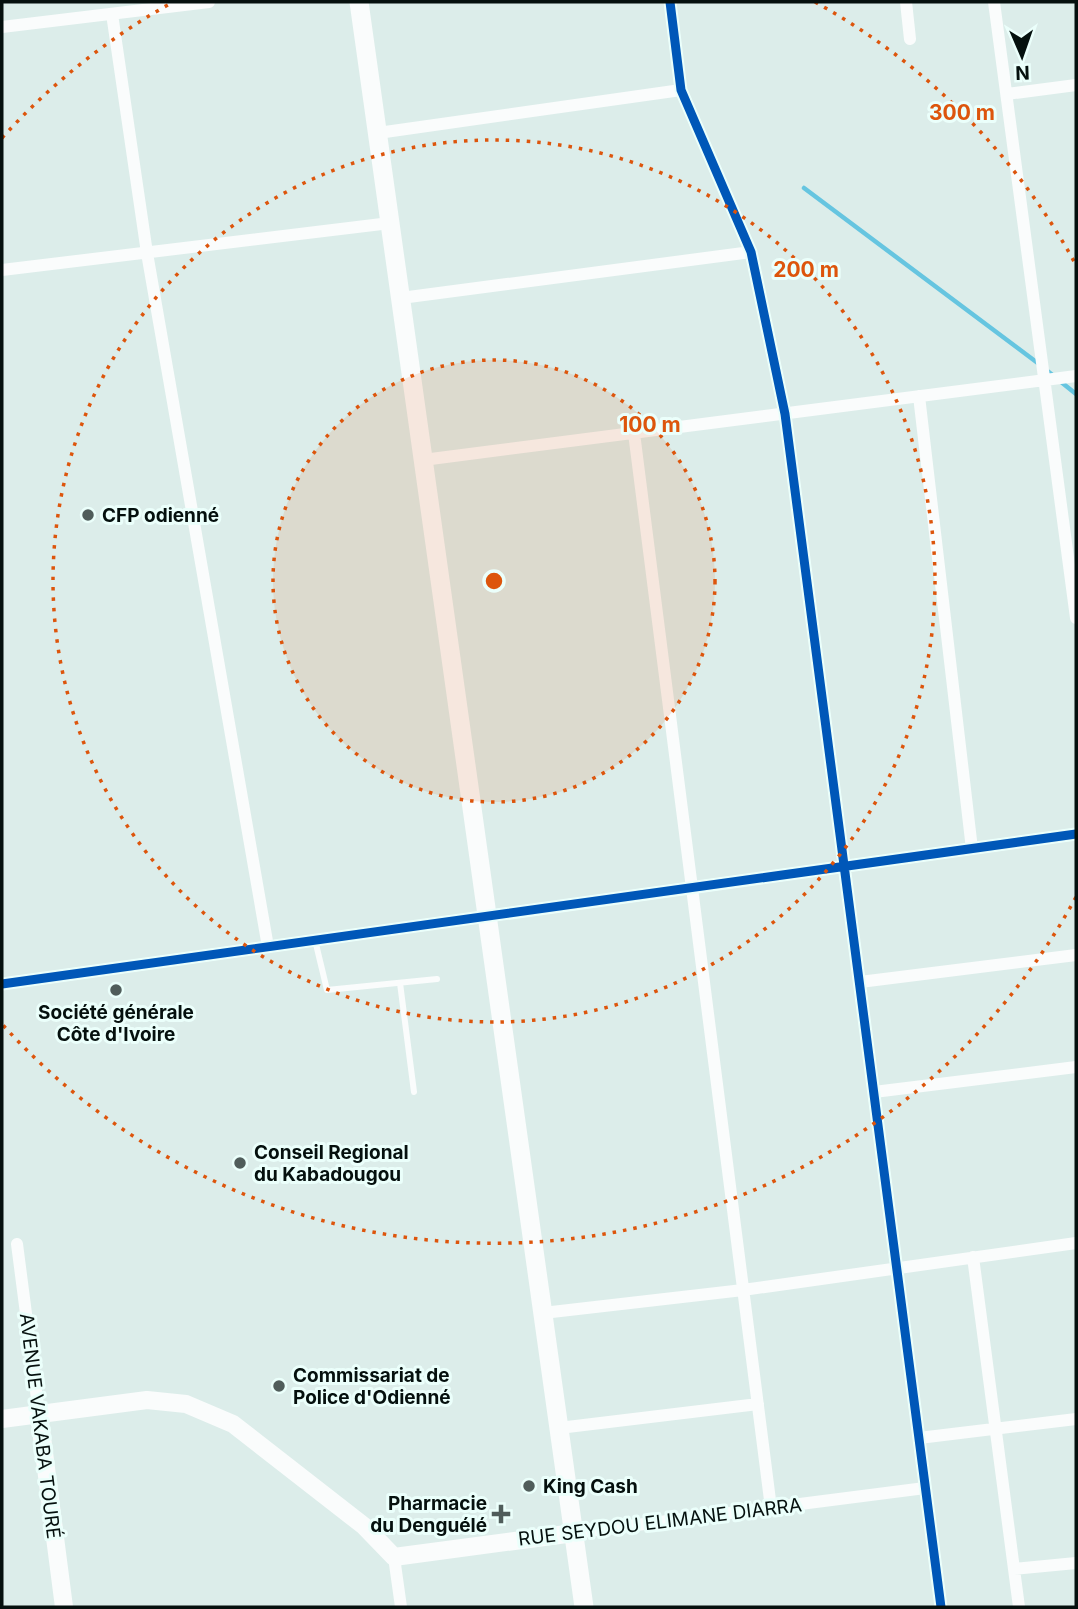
<svg xmlns="http://www.w3.org/2000/svg" width="1078" height="1609" font-family="Inter,sans-serif">
<style>
.lines{fill:none;stroke-linecap:round;stroke-linejoin:round}
.stream{stroke:#66c5e0;stroke-width:4.5}
.lane{stroke:#fafcfc;stroke-width:6}
.street{stroke:#fafcfc;stroke-width:12}
.secondary{stroke:#fafcfc;stroke-width:18}
.primary{stroke:#fafcfc;stroke-width:19}
.cycleway-casing{stroke:#ebfffb;stroke-width:13}
.cycleway{stroke:#0057b8;stroke-width:9}
.ring{fill:none;stroke:#dd550c;stroke-width:3.5;stroke-dasharray:3.5 7}
.poi-dot{fill:#505d5b;stroke:#ebfffb;stroke-width:2.5}
.labels{text-anchor:middle;dominant-baseline:central;stroke-width:6;stroke-linejoin:round;paint-order:stroke}
.poi-label{font-size:19px;font-weight:bold;fill:#05100e;stroke:#ebfffb;text-anchor:start}
.street-label{font-size:19px;fill:#05100e;stroke:#ebfffb}
.centre{fill:#dd550c;stroke:#ebfffb;stroke-width:3.5}
.ring-label{font-size:21px;text-anchor:middle;font-weight:bold;fill:#dd550c;stroke:#ebfffb;stroke-width:6;stroke-linejoin:round;paint-order:stroke}
</style>
<rect width="100%" height="100%" fill="#dcedea"/>
<g class="lines">
<!-- stream -->
<path class="stream" d="M804,188L1039,364
M1045,369L1076,394"/>
<!-- lane -->
<path class="lane" d="M315,940L327,990L437,979
M400,983L414,1092"/>
<!-- street -->
<path class="street" d="M670,2L681,90L751,252L785,414L941,1607
M906,2L910,39
M994,2L1076,618
M112,14L147,253L268,947
M2,27L209,2
M1007,94L1076,85
M378,133L681,90
M2,270L390,223
M401,298L751,252
M919,396L972,849
M634,433L771,1508
M423,460L1076,376
M860,982L1076,955
M2,984L1076,834
M874,1092L1076,1067
M17,1244L39,1414
M973,1257L1019,1607
M543,1313L743,1290L1076,1243
M559,1428L758,1404
M919,1438L1076,1419
M574,1533L925,1488
M394,1557L401,1607
M1014,1569L1076,1563"/>
<!-- secondary -->
<path class="secondary" d="M39,1414L64,1607
M2,1419L147,1400L186,1404L233,1424L364,1526L394,1557L574,1533"/>
<!-- primary -->
<path class="primary" d="M359,2L584,1607"/>
<!-- cycleway casing -->
<g class="cycleway-casing">
<path id="cycleway" d="M670,2L681,90L751,252L785,414L941,1607
M2,984L1076,834"/>
</g>
<!-- cycleway -->
<use href="#cycleway" class="cycleway"/>
</g>
<!-- distance rings -->
<circle cx="494" cy="581" r="221" fill="#dd550c" fill-opacity=".12"/>
<g class="ring">
<circle cx="494" cy="581" r="221"/>
<circle cx="494" cy="581" r="441"/>
<path d="M1076 897A662 662 0 0 1 2 1024M2 138A662 662 0 0 1 173 2M815 2A662 662 0 0 1 1076 265"/>
</g>
<!-- markers -->
<g class="poi-dot">
<circle cx="88" cy="515" r="7"/>
<circle cx="116" cy="990" r="7"/>
<circle cx="240" cy="1163" r="7"/>
<circle cx="279" cy="1386" r="7"/>
<circle cx="529" cy="1486" r="7"/>
<path d="M497.5 1503.5h7v7h7v7h-7v7h-7v-7h-7v-7h7z"/>
</g>
<g class="labels">
<!-- poi labels -->
<g class="poi-label">
<text x="102" y="515">CFP odienné</text>
<text x="116" y="1012" text-anchor="middle">Société générale<tspan x="116" dy="22">Côte d'Ivoire</tspan></text>
<text x="254" y="1152">Conseil Regional<tspan x="254" dy="22">du Kabadougou</tspan></text>
<text x="293" y="1375">Commissariat de<tspan x="293" dy="22">Police d'Odienné</tspan></text>
<text x="543" y="1486">King Cash</text>
<text x="487" y="1503" text-anchor="end">Pharmacie<tspan x="487" dy="22">du Denguélé</tspan></text>
</g>
<!-- street labels -->
<g class="street-label">
<text transform="translate(40 1426) rotate(83)">AVENUE VAKABA TOURÉ</text>
<text transform="translate(660 1522) rotate(-7)">RUE SEYDOU ELIMANE DIARRA</text>
</g>
</g>
<circle cx="494" cy="581" r="10" class="centre"/>
<g class="ring-label">
<text x="962" y="120">300 m</text>
<text x="806" y="277">200 m</text>
<text x="650" y="432">100 m</text>
</g>
<!-- border -->
<rect width="1078" height="1609" fill="none" stroke="#05100e" stroke-width="7"/>
<!-- north arrow -->
<g transform="translate(1022 56) rotate(178)" stroke="#ebfffb" stroke-width="5" paint-order="stroke">
<path d="M0-5L12 26L0 18L-12 26Z" fill="#05100e"/>
<text y="-10" font-size="19" font-weight="bold" text-anchor="middle" fill="#05100e">N</text>
</g>
</svg>
